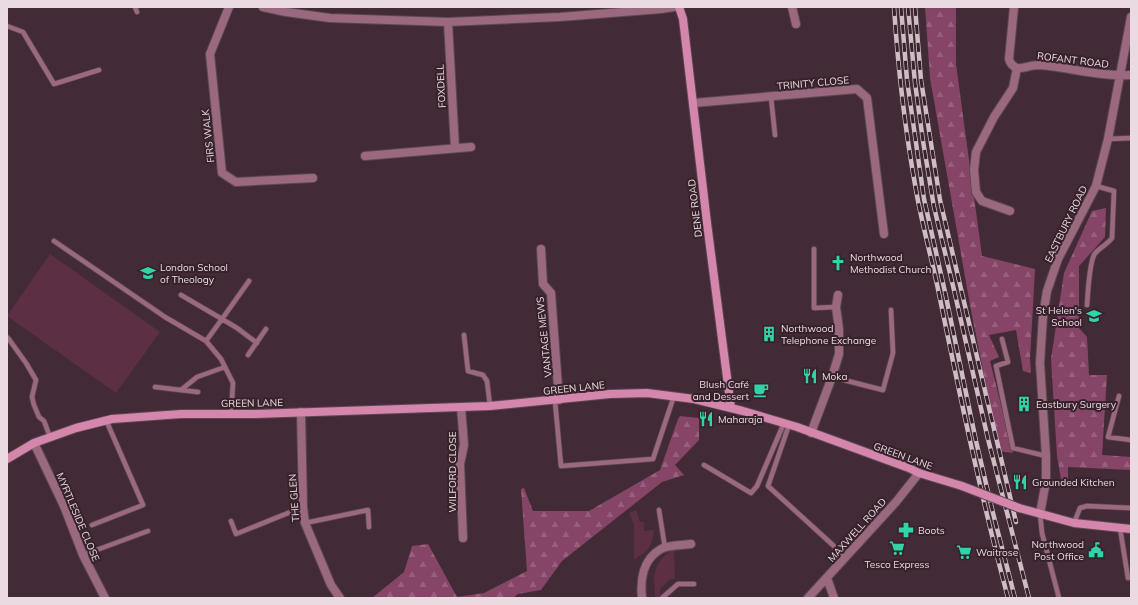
<svg xmlns="http://www.w3.org/2000/svg" width="1138" height="605" font-family="Mulish,sans-serif">
<style>
.green{fill:#5c2f45}
.forest{fill:url(#forest-firs)}
.lines{fill:none;stroke-linecap:round;stroke-linejoin:round}
.lane-casing{stroke:#5d4751;stroke-width:6}
.street-casing{stroke:#5d4751;stroke-width:10}
.secondary-casing{stroke:#5d4751;stroke-width:10}
.lane{stroke:#9a6980;stroke-width:4.5}
.street{stroke:#9a6980;stroke-width:8}
.secondary{stroke:#d486ac;stroke-width:8}
.rail-casing{stroke:#cebdc5;stroke-width:4.5}
.rail{stroke:#37212b;stroke-width:3;stroke-dasharray:9;stroke-linecap:butt}
.secondary-bridge-casing{stroke:#5d4751;stroke-width:10;stroke-linecap:butt}
.secondary-bridge{stroke:#d486ac;stroke-width:8}
.labels{text-anchor:middle;dominant-baseline:central;stroke-width:4;stroke-linejoin:round;paint-order:stroke}
.street-label{font-size:10px;fill:#eadae1;stroke:#37212b}
.poi-label{font-size:10px;fill:#eadae1;stroke:#37212b;text-anchor:start}
</style>
<defs>
<pattern id="forest-firs" width="22" height="20" patternUnits="userSpaceOnUse"><rect width="22" height="20" fill="#864566"/><path d="M5 1l3.5 6h-7zM16 11l3.5 6h-7z" fill="#975f7c"/></pattern>
</defs>
<rect width="100%" height="100%" fill="#422b36"/>
<!-- green -->
<path class="green" d="M50,254L160,332L116,393L7,316Z
M636,510L640,522H644V531L654,530C651,549 650,549 634,560V525L629,513Z
M674,550L675,579H670L660,589V595L657,598H655C655,590 653,579 655,572C657,563 665,552 674,550Z"/>
<!-- forest -->
<path class="forest" d="M925,7H956V64L982,256L1035,269L1030,359L1031,373L1023,371L1016,330L989,335L999,357L990,361L1013,453L999,451L970,305L930,78Z
M1106,208L1105,237L1079,266V328L1087,337L1089,375H1107L1102,455L1131,457V470L1068,467V484L1062,485L1057,456L1051,359L1064,273L1092,211Z
M680,416L699,418V440L675,465L684,475L662,482L562,561L541,590L518,594L513,598H372L404,572L412,546L428,544L457,597L484,593L527,571L521,489L524,488L533,511H589L660,470L678,419Z"/>
<g class="lines">
<!-- lane casing -->
<g class="lane-casing">
<path id="lane" d="M135,7L137,12
M7,26L23,32L54,84L99,70
M771,97L775,135
M1108,139L1131,138
M54,241L165,317L206,341
M814,249V308L836,307
M181,295L222,319L249,281
M1087,305C1088,292 1089,266 1094,255C1097,249 1107,245 1112,238L1114,191L1096,186
M464,335L468,371L483,375L487,381L490,406
M8,338L26,363L36,380L32,397L34,405L39,417L44,421L50,437
M1002,339L1008,362L996,366L1013,448L1046,456
M248,355L266,329
M832,377L883,390L893,353L891,310
M155,387L198,392
M181,390L197,377L225,367
M1119,396L1108,437L1131,440
M555,401L561,466L653,459L674,396
M231,414L233,383L221,359L206,341L222,319L237,328L257,343
M789,425L768,486L846,557
M704,465L751,493L757,486L784,423
M659,510L665,548
M1040,514L1042,533L1059,598
M231,521L236,534L303,507
M305,523L368,510L369,527
M1074,523L1080,508L1087,506L1131,508
M92,525L143,505L106,420
M1120,528L1128,578
M83,555L148,531
M662,598L678,584H694"/>
</g>
<!-- street casing -->
<g class="street-casing">
<path id="street" d="M229,7L210,54L222,173L236,182L313,178
M263,7L286,12L330,18L448,22L560,17L661,9L674,7
M792,7L796,24
M1014,7L1009,59C1010,63 1012,66 1017,68C1023,69 1031,65 1038,65C1069,67 1100,77 1131,75
M448,22L455,148
M693,103L857,89L867,98L884,234
M365,156L471,147
M1010,211L982,201L976,192L974,170L976,152L994,117L1013,88L1017,68
M541,249L543,284L551,293L559,400
M461,407L464,445L460,464L463,538
M301,412L303,507L305,523L331,585L340,598
M811,433L832,377L839,354V329L836,307L838,295
M34,443L64,506L83,555L105,598
M1040,514L1046,481V456L1040,363L1043,316L1047,291L1058,259L1096,186L1108,139L1131,17
M827,578L834,598
M642,598C640,580 643,559 661,549C667,545 684,545 691,544
M808,598L896,502L919,473"/>
</g>
<!-- secondary casing -->
<g class="secondary-casing">
<path id="secondary" d="M679,7L683,19L707,223L731,408
M7,459L34,443L76,428L112,419L181,414H255L490,406L610,394L647,393L694,399L743,411L797,427L909,468L919,473L962,486
M1019,508L1074,523L1131,529"/>
</g>
<!-- lane -->
<use href="#lane" class="lane"/>
<!-- street -->
<use href="#street" class="street"/>
<!-- secondary -->
<use href="#secondary" class="secondary"/>
<!-- rail casing -->
<g class="rail-casing">
<path id="rail" d="M894,7C898,68 905,130 916,190C922,225 932,259 939,294C960,396 981,497 1008,598
M901,7L907,80L924,199L945,292L976,441L993,513L1015,598
M908,7L915,83L923,141L934,207L954,290L988,439L1029,598
M915,7L921,80L940,200L1016,522"/>
</g>
<!-- rail -->
<use href="#rail" class="rail"/>
<!-- secondary-bridge casing -->
<g class="secondary-bridge-casing">
<path id="secondary-bridge" d="M962,486L1019,508"/>
</g>
<!-- secondary-bridge -->
<use href="#secondary-bridge" class="secondary-bridge"/>
</g>
<!-- icons -->
<defs>
<g id="church-bare" transform="scale(1.2)"><path d="M-1.2-6h2.4v3.5h3.3v2.4h-3.3V6h-2.4V-.1h-3.3v-2.4h3.3Z" fill="#31d4a9" stroke="#37212b" stroke-width="2.5" paint-order="stroke"/></g>
<g id="university-bare" transform="scale(1.2)"><path d="M0-5L7-2L0 1L-7-2ZM-4 1L0 2.5L4 1V4Q0 6-4 4Z" fill="#31d4a9" stroke="#37212b" stroke-width="2.5" paint-order="stroke"/></g>
<g id="school-bare" transform="scale(1.2)"><path d="M0-5L7-2L0 1L-7-2ZM-4 1L0 2.5L4 1V4Q0 6-4 4Z" fill="#31d4a9" stroke="#37212b" stroke-width="2.5" paint-order="stroke"/></g>
<g id="building-bare" transform="scale(1.2)"><path d="M-4-6H4V6H1V3H-1V6H-4ZM-2.5-4.3h1.7v1.8h-1.7ZM.8-4.3h1.7v1.8H.8ZM-2.5-1h1.7V.8h-1.7ZM.8-1h1.7V.8H.8Z" fill="#31d4a9" stroke="#37212b" stroke-width="2.5" paint-order="stroke"/></g>
<g id="restaurant-bare" transform="scale(1.2)"><path d="M-5-6h1v4h1v-4h1v4h1v-4h1v5L-1.5 .5V6h-2V.5L-5-1ZM5-6V6H3V1.5H1.5Q1.5-4 5-6Z" fill="#31d4a9" stroke="#37212b" stroke-width="2.5" paint-order="stroke"/></g>
<g id="cafe-bare" transform="scale(1.2)"><path d="M-5.5-4.5H6V0H3Q3 3.5 0 3.5H-2.5Q-5.5 3.5-5.5 0ZM3-3.2v2h1.7v-2ZM-6 4.5H4V6H-6Z" fill="#31d4a9" stroke="#37212b" stroke-width="2.5" paint-order="stroke"/></g>
<g id="pharmacy-bare" transform="scale(1.2)"><path d="M-2-6h4v4h4v4h-4v4h-4v-4h-4v-4h4Z" fill="#31d4a9" stroke="#37212b" stroke-width="2.5" paint-order="stroke"/></g>
<g id="supermarket-bare" transform="scale(1.2)"><path d="M-6-5.5h2.5l.6 2H6L4.5 2H-2.5L-4.4-4H-6ZM-1.5 3.2a1.3 1.3 0 1 0 .1 0ZM3 3.2a1.3 1.3 0 1 0 .1 0Z" fill="#31d4a9" stroke="#37212b" stroke-width="2.5" paint-order="stroke"/></g>
<g id="civic-bare" transform="scale(1.2)"><path d="M-.6-6.5H3V-4.5H.6V-3L4-1V1h2V6H-6V1h2V-1L-.6-3ZM-1.2 2.5V6h2.4V2.5Z" fill="#31d4a9" stroke="#37212b" stroke-width="2.5" paint-order="stroke"/></g>
</defs>
<g fill-rule="evenodd">
<use href="#church-bare" x="838" y="263"/>
<use href="#university-bare" x="148" y="273"/>
<use href="#school-bare" x="1094" y="316"/>
<use href="#building-bare" x="769" y="334"/>
<use href="#restaurant-bare" x="810" y="376"/>
<use href="#cafe-bare" x="761" y="390"/>
<use href="#building-bare" x="1024" y="404"/>
<use href="#restaurant-bare" x="706" y="419"/>
<use href="#restaurant-bare" x="1020" y="482"/>
<use href="#pharmacy-bare" x="906" y="530"/>
<use href="#supermarket-bare" x="897" y="548"/>
<use href="#civic-bare" x="1096" y="550"/>
<use href="#supermarket-bare" x="964" y="552"/>
</g>
<g class="labels">
<!-- street labels -->
<g class="street-label">
<text transform="translate(1073 60) rotate(7)">ROFANT ROAD</text>
<text transform="translate(813 83) rotate(-5)">TRINITY CLOSE</text>
<text transform="translate(441 86) rotate(-93)">FOXDELL</text>
<text transform="translate(208 136) rotate(-96)">FIRS WALK</text>
<text transform="translate(695 208) rotate(-97)">DENE ROAD</text>
<text transform="translate(1066 224) rotate(-64)">EASTBURY ROAD</text>
<text transform="translate(544 337) rotate(-96)">VANTAGE MEWS</text>
<text transform="translate(574 388) rotate(-6)">GREEN LANE</text>
<text transform="translate(252 403) rotate(-1)">GREEN LANE</text>
<text transform="translate(903 456) rotate(20)">GREEN LANE</text>
<text transform="translate(452 472) rotate(-90)">WILFORD CLOSE</text>
<text transform="translate(294 498) rotate(-94)">THE GLEN</text>
<text transform="translate(78 517) rotate(67)">MYRTLESIDE CLOSE</text>
<text transform="translate(857 530) rotate(-48)">MAXWELL ROAD</text>
</g>
<!-- poi labels -->
<g class="poi-label">
<text x="850" y="257">Northwood<tspan x="850" dy="12">Methodist Church</tspan></text>
<text x="160" y="267">London School<tspan x="160" dy="12">of Theology</tspan></text>
<text x="1082" y="310" text-anchor="end">St Helen's<tspan x="1082" dy="12">School</tspan></text>
<text x="781" y="328">Northwood<tspan x="781" dy="12">Telephone Exchange</tspan></text>
<text x="822" y="376">Moka</text>
<text x="749" y="384" text-anchor="end">Blush Café<tspan x="749" dy="12">and Dessert</tspan></text>
<text x="1036" y="404">Eastbury Surgery</text>
<text x="718" y="419">Maharaja</text>
<text x="1032" y="482">Grounded Kitchen</text>
<text x="918" y="530">Boots</text>
<text x="1084" y="544" text-anchor="end">Northwood<tspan x="1084" dy="12">Post Office</tspan></text>
<text x="976" y="552">Waitrose</text>
<text x="897" y="564" text-anchor="middle">Tesco Express</text>
</g>
</g>
<!-- border -->
<rect width="1138" height="605" fill="none" stroke="#eadae1" stroke-width="16"/>
</svg>
